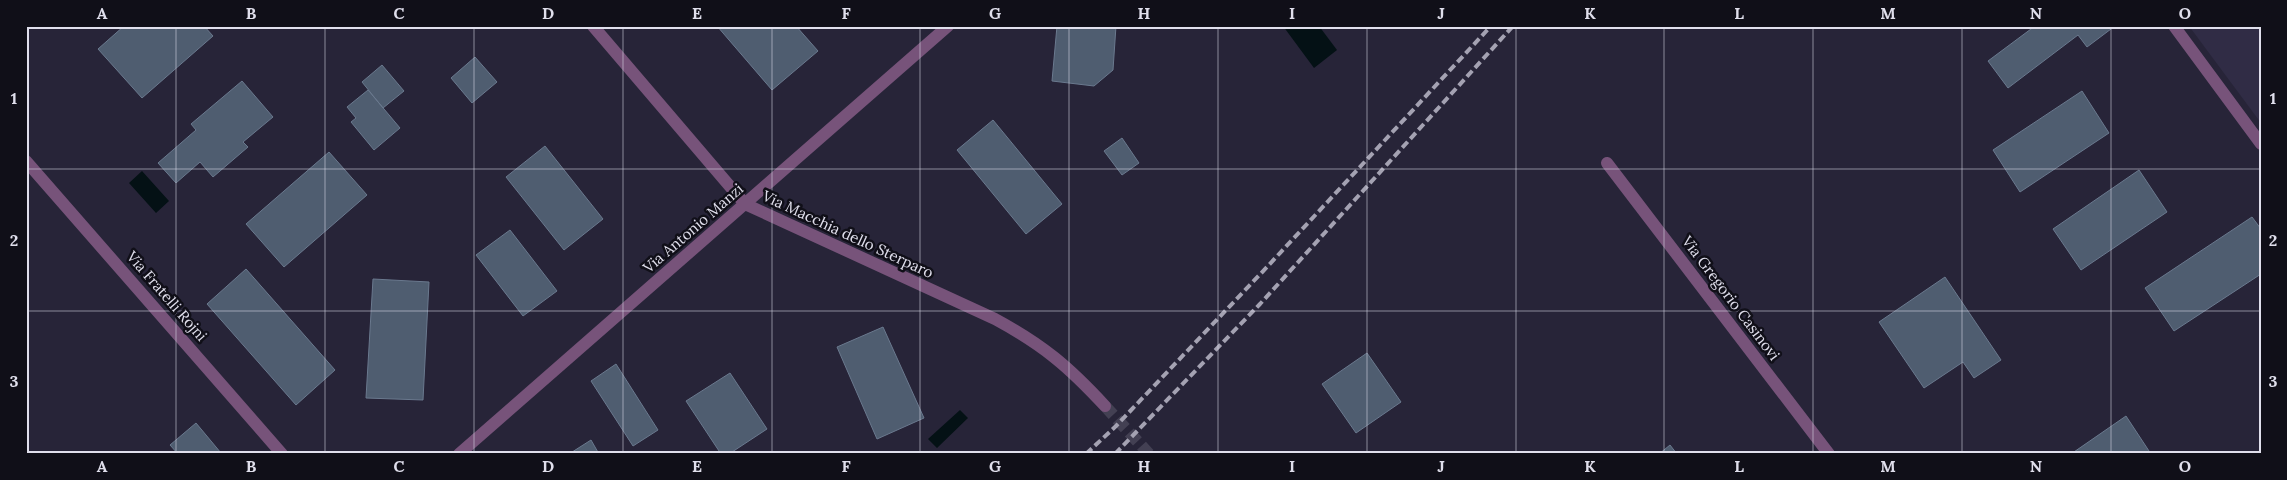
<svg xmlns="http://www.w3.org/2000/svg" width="2287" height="480" font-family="Lora,serif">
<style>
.built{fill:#302c45}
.water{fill:#041115}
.building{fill:#4f5d70;stroke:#6a798e}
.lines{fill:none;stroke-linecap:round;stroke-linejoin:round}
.street-tunnel{stroke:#434053;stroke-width:12;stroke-dasharray:12 6;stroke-linecap:butt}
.street{stroke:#77537a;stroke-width:12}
.rail{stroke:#a4a2b2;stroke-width:4;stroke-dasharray:8 4;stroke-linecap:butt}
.grid{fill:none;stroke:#e0dfec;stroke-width:1;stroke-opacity:0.55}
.labels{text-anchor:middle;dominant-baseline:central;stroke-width:5;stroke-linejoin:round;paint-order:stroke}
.street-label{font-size:15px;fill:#e0dfec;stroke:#100f18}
.neatline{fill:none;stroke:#e0dfec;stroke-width:2}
.grid-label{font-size:16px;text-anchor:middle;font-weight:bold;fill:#e0dfec}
</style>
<rect width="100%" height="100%" fill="#272438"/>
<!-- built -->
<path class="built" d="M2189,26H2261V123Z"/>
<!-- water -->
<path class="water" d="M1283,26H1319L1337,50L1314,68Z
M142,171L169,201L156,213L129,183Z
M960,410L968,418L937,448L928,439Z"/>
<!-- building -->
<path class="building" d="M124,26H204L213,36L142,98L98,49Z
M717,26H796L818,51L772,90Z
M1057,26H1116L1113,70L1094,86L1052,81Z
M2035,26H2115L2087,47L2078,35L2008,88L1988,61Z
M475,57L497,82L472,103L451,78Z
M382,65L404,91L383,108L362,82Z
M242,81L273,117L243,142L248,147L213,177L200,162L176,183L158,163L196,130L191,124Z
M368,90L400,128L374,150L351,122L356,118L347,107Z
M2082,91L2109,133L2020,192L1993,150Z
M993,120L1062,204L1026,234L957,150Z
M1122,138L1139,163L1122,175L1104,151Z
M545,146L603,219L564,250L506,177Z
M329,152L367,195L284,267L246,224Z
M2139,170L2167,212L2081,270L2053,229Z
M2252,217L2261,229V274L2174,331L2145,288Z
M510,230L557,291L523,316L476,255Z
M246,269L335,370L296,405L207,304Z
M1945,277L2001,360L1974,378L1963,362L1924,388L1879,322Z
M373,279L429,282L423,400L366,398Z
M883,327L924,418L877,439L837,347Z
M1367,353L1401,402L1356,433L1322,384Z
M616,364L658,430L633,446L591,381Z
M730,373L767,429L729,454H721L686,401Z
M2126,416L2151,454H2071Z
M196,423L221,453L220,454H178L170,445Z
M591,440L599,454H569Z
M1670,445L1677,454H1659Z"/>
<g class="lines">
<!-- street-tunnel -->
<path class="street-tunnel" d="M1105,406L1149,454"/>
<!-- street -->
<path class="street" d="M593,26L745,204L995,319C1043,345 1068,366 1105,406
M2174,26L2261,144
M26,161L282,454
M1607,163L1829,454
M459,454L948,26"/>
<!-- rail -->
<path class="rail" d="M1086,454L1116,426L1267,267L1491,26
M1115,454L1260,304L1513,26"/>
</g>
<!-- grid -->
<path class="grid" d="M176,26V454M325,26V454M474,26V454M623,26V454M772,26V454M920,26V454M1069,26V454M1218,26V454M1367,26V454M1516,26V454M1664,26V454M1813,26V454M1962,26V454M2111,26V454M26,169H2261M26,311H2261"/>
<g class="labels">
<!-- street labels -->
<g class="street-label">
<text transform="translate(693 228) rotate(-41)">Via Antonio Manzi</text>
<text transform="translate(848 234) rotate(25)">Via Macchia dello Sterparo</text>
<text transform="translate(167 296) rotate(49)">Via Fratelli Rojni</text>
<text transform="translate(1731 298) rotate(53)">Via Gregorio Casinovi</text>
</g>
</g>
<!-- border -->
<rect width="2287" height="480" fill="none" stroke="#100f18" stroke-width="55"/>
<rect x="28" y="28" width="2232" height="424" class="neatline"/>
<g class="grid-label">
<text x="102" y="19">A</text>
<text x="251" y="19">B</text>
<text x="399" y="19">C</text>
<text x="548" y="19">D</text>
<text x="697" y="19">E</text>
<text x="846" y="19">F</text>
<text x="995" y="19">G</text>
<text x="1144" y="19">H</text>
<text x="1292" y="19">I</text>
<text x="1441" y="19">J</text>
<text x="1590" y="19">K</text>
<text x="1739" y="19">L</text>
<text x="1888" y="19">M</text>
<text x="2036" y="19">N</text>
<text x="2185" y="19">O</text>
<text x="14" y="104">1</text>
<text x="2273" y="104">1</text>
<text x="14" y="246">2</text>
<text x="2273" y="246">2</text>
<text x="14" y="387">3</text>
<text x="2273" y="387">3</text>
<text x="102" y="472">A</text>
<text x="251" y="472">B</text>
<text x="399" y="472">C</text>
<text x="548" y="472">D</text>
<text x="697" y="472">E</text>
<text x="846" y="472">F</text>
<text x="995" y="472">G</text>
<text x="1144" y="472">H</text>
<text x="1292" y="472">I</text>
<text x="1441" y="472">J</text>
<text x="1590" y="472">K</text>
<text x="1739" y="472">L</text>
<text x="1888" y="472">M</text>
<text x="2036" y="472">N</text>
<text x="2185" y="472">O</text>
</g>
</svg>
